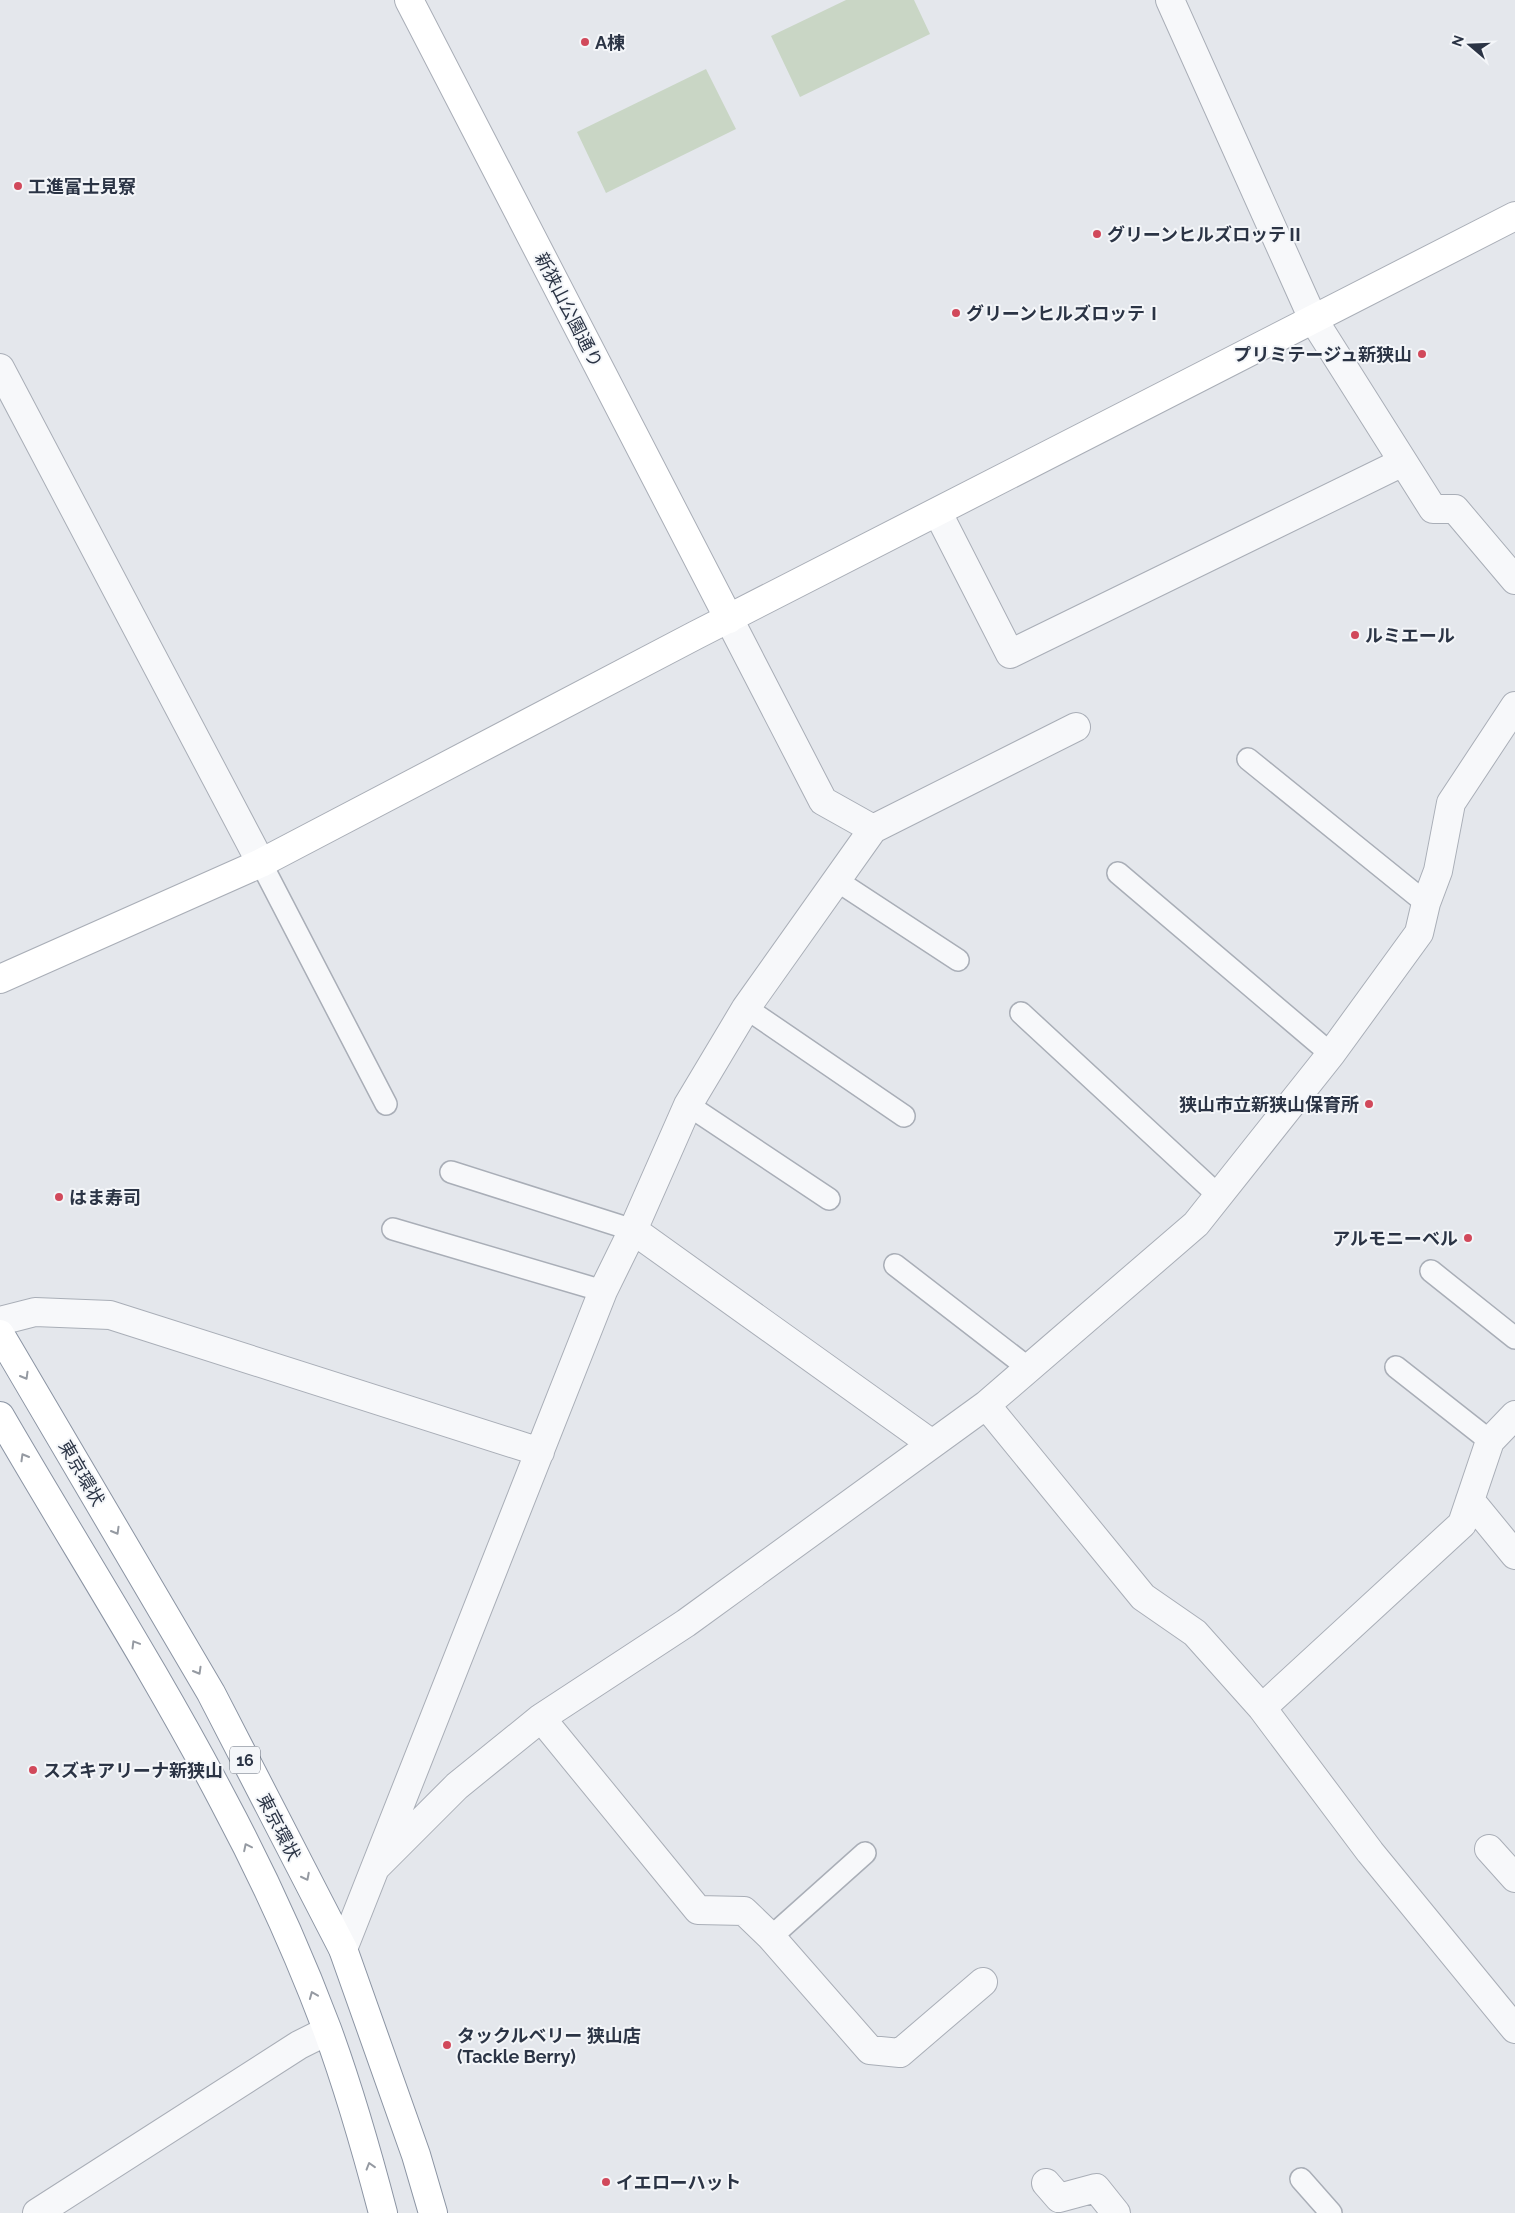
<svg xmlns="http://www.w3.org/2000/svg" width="1515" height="2213" font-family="Raleway,'Noto Sans JP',sans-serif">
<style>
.green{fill:#c9d6c5}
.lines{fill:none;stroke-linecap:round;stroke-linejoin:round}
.lane-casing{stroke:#a9aeb7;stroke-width:24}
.street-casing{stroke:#a9aeb7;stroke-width:30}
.secondary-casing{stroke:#a9aeb7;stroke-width:30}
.highway-casing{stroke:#8b94a3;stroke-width:30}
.lane{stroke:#f7f8fa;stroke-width:21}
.street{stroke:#f7f8fa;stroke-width:28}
.secondary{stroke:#fff;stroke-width:28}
.highway{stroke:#fff;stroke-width:28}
.oneway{stroke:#959aa2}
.poi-dot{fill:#d1495b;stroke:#f4f6f9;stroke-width:2}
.labels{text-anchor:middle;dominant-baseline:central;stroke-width:4;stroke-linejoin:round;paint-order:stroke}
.shield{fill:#f4f6f9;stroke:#676e7b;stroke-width:1}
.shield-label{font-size:16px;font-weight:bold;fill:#2b3445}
.poi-label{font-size:18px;font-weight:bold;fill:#2b3445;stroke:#f4f6f9;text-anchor:start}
.street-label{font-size:18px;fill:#2b3445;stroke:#f4f6f9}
</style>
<rect width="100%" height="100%" fill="#e4e7ec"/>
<!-- green -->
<path class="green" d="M846,0H914L930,34L800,97L771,36Z
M706,69L736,129L606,193L577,132Z"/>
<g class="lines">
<!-- lane casing -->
<g class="lane-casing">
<path id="lane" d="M1248,759L1426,903
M261,863L386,1104
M1118,873L1331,1054
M836,880L958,960
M746,1008L904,1116
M1021,1013L1219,1196
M688,1105L829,1199
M451,1172L633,1230
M393,1229L603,1291
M895,1265L1027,1367
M1431,1271L1515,1338
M1396,1367L1490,1441
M771,1937L865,1853
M1301,2179L1331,2213"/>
</g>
<!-- street casing -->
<g class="street-casing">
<path id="street" d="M1170,0L1313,319L1433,509H1455L1515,580
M0,368L261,863
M938,513L1010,654L1403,462
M729,619L823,801L873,829
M633,1230L932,1444
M0,1321L35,1312L110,1315L540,1452
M986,1405L1143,1597L1195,1633L1262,1708L1370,1852L1515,2029
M1470,1500L1515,1555
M1262,1708L1462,1524L1490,1441L1515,1415
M541,1718L698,1910L744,1911L771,1937L870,2050L900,2053L983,1982
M1489,1849L1515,1878
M377,1866L457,1786L541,1718L686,1623L986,1405L1196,1224L1331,1054L1419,933L1426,903L1438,871L1451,803L1515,706
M343,1949L603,1291L633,1230L688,1105L746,1008L873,829L1076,727
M1046,2183L1059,2198L1096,2188L1116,2213
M37,2213L299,2045L327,2031"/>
</g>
<!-- secondary casing -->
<g class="secondary-casing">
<path id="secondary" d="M409,0L729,619
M0,979L261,863L696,635L1515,216"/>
</g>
<!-- highway casing -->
<g class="highway-casing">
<path id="highway" d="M0,1334L211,1693L343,1949L416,2155L433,2213
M0,1416C74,1544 155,1670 224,1802C263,1875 298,1952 327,2029C349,2089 367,2152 383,2213"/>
</g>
<!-- lane -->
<use href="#lane" class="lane"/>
<!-- street -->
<use href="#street" class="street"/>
<!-- secondary -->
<use href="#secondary" class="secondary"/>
<!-- highway -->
<use href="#highway" class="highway"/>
</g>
<!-- one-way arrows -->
<defs><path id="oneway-chevron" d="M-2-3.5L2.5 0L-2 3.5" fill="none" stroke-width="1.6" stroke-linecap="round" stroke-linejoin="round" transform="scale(1.25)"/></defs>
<g class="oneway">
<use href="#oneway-chevron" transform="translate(25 1376) rotate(60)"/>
<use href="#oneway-chevron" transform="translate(24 1457) rotate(-120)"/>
<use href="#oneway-chevron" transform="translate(116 1531) rotate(60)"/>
<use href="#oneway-chevron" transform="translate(135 1644) rotate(-121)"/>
<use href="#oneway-chevron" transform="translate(198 1671) rotate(60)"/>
<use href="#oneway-chevron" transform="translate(247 1847) rotate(-116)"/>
<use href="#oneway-chevron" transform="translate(306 1877) rotate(63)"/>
<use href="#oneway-chevron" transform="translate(313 1995) rotate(-112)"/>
<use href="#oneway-chevron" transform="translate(370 2166) rotate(-107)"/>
</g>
<!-- markers -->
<g class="poi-dot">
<circle cx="585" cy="42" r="5"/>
<circle cx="18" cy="186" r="5"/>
<circle cx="1097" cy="234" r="5"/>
<circle cx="956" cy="313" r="5"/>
<circle cx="1422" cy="354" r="5"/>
<circle cx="1355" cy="635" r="5"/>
<circle cx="1369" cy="1104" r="5"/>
<circle cx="59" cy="1197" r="5"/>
<circle cx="1468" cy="1238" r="5"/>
<circle cx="33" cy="1770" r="5"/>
<circle cx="447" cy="2045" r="5"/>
<circle cx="606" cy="2182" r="5"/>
</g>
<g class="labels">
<!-- shield labels -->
<rect class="shield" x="230" y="1746.5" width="30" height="27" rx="4"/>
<g class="shield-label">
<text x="245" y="1760">16</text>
</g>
<!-- poi labels -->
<g class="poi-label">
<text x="595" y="42">A棟</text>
<text x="28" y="186">工進富士見寮</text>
<text x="1107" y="234">グリーンヒルズロッテⅡ</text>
<text x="966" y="313">グリーンヒルズロッテⅠ</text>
<text x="1412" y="354" text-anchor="end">プリミテージュ新狭山</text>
<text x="1365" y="635">ルミエール</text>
<text x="1359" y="1104" text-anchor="end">狭山市立新狭山保育所</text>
<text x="69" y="1197">はま寿司</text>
<text x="1458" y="1238" text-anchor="end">アルモニーベル</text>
<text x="43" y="1770">スズキアリーナ新狭山</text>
<text x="457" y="2035">タックルベリー 狭山店<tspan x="457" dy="21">(Tackle Berry)</tspan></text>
<text x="616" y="2182">イエローハット</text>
</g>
<!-- street labels -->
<g class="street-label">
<text transform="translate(569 310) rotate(63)">新狭山公園通り</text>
<text transform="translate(82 1473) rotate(60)">東京環状</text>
<text transform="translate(279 1827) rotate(63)">東京環状</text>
</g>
</g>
<!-- north arrow -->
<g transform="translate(1470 45) rotate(289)" stroke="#f4f6f9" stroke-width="4" paint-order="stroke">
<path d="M0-4L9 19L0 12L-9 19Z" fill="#2b3445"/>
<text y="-8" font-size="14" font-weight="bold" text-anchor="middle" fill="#2b3445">N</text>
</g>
</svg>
